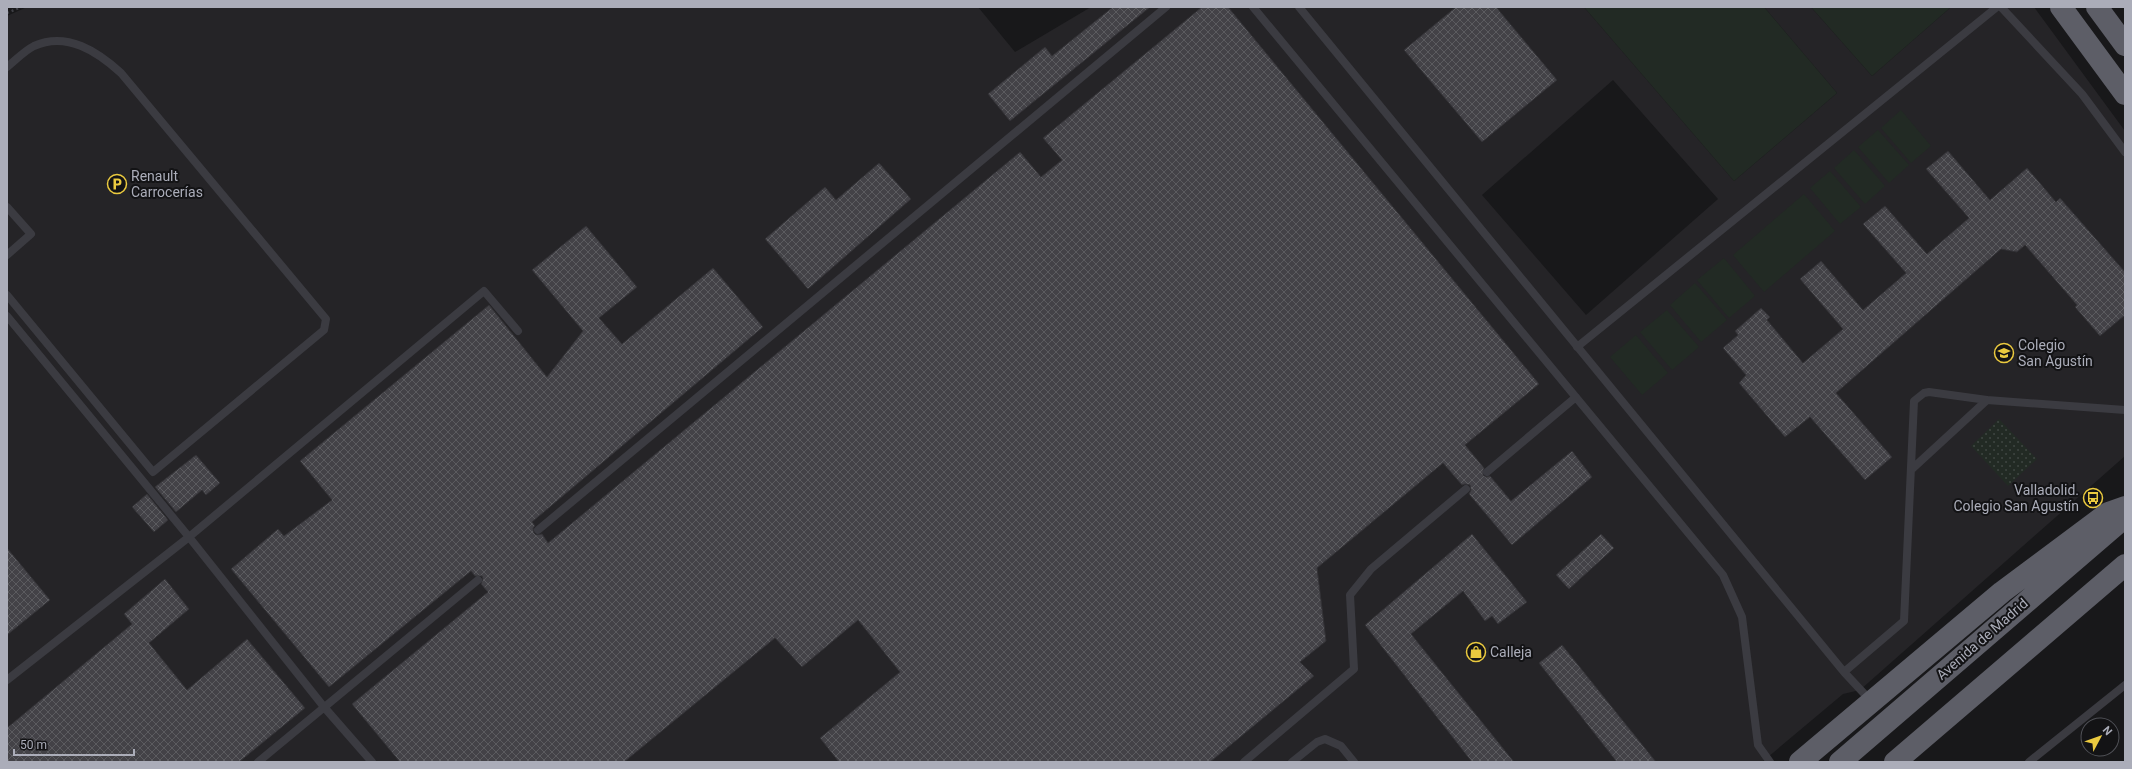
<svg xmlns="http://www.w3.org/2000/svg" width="2132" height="769" font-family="Roboto,sans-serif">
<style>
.built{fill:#252427;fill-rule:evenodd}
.grass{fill:#222a24}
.park{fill:url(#park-dots)}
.building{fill:url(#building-cross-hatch);stroke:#333236}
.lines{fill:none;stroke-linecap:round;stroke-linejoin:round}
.path{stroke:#3f4046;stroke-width:2.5;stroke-dasharray:2 3;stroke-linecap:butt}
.service{stroke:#3b3b41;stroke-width:8}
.trunk{stroke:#5d5e67;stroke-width:22}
.labels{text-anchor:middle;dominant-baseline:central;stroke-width:4;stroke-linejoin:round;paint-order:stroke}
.poi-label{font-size:14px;fill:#abadb9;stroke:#131315;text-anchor:start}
.street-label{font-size:14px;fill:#abadb9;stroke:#131315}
</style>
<defs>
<pattern id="park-dots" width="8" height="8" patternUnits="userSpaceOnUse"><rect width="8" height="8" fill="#222a24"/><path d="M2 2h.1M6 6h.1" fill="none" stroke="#3f4642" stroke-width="1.8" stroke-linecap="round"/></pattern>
<pattern id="building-cross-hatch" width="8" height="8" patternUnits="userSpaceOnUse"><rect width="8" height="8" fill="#434247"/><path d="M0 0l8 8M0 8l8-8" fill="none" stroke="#5b5b5f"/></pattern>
</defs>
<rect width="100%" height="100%" fill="#18181a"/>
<!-- built -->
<path class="built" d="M27,7H978L1015,52L1091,7H1456L1405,50L1482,142L1557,80L1496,7H1584L1734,181L1837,93L1764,7H1811L1872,76L1951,7H2034L2125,131V272L2060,198L2056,202L2027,168L1990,200L1948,151L1927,169L1969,218L1927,254L1885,206L1864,223L1906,273L1863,310L1821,261L1800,279L1843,329L1803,363L1767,320L1770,317L1761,308L1735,331L1738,335L1746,375L1739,383L1785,437L1810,417L1865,480L1892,457L1836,393L2001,249L2017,252L2025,245L2077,305L2075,307L2100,336L2125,315V456L1860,690L1843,694L1762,762H7V16ZM1613,80L1718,199L1586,315L1482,195Z"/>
<!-- grass -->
<path class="grass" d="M1584,7H1764L1837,93L1734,181Z
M1811,7H1951L1872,76Z
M1901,110L1931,146L1911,163L1881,128Z
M1878,130L1909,165L1889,183L1858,147Z
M1854,150L1885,186L1865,204L1834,168Z
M1830,171L1861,207L1840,224L1810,188Z
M1804,194L1835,231L1764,292L1733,255Z
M1724,258L1755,296L1729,318L1697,280Z
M1695,283L1727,320L1701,342L1670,305Z
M1667,310L1699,347L1672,370L1640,332Z
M1636,335L1668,373L1642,395L1610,357Z"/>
<!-- park -->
<path class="park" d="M1999,419L2037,459L2008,486L1971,446Z"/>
<!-- building -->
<path class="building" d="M1113,7H1150L1010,121L988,94L1045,47L1052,56Z
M1202,7H1228L1539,384L1465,445L1484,468L1483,475L1486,477L1490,476L1511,501L1572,451L1592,477L1512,545L1469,494L1471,490L1470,485L1465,484L1462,485L1443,463L1317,568L1326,641L1300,662L1314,676L1210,762H839L820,738L900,672L858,620L802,667L775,638L624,762H400L352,704L488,592L481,584L483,579L482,576H475L471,571L329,687L231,569L278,529L284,536L332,500L300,461L489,305L547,377L583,331L532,270L586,226L637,287L599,318L622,344L713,268L763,327L532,522L535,526L533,528L534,533L536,535L542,534L548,543L1020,152L1041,177L1062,160L1043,138Z
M1456,7H1496L1557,80L1482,142L1404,50Z
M1948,151L1990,200L2027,168L2056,202L2060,198L2125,272V315L2100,336L2075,307L2077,305L2025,245L2017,252L2001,249L1836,393L1892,457L1865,480L1810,417L1785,437L1739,383L1746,375L1723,348L1738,335L1735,331L1761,308L1770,317L1767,320L1803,363L1843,329L1800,279L1821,261L1863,310L1906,273L1863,224L1885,206L1927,254L1969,218L1926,169Z
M879,163L911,199L808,289L765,239L825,187L836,200Z
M196,455L220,483L206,495L202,490L176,512L155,487Z
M147,494L168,520L154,532L132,507Z
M1472,534L1527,602L1498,624L1492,616L1485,621L1463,591L1411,634L1514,762H1472L1365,625Z
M1601,534L1614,548L1569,589L1556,575Z
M7,548L50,600L7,635Z
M165,579L189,609L149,643L187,690L247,639L305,708L239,762H7V728L132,624L124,614Z
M1562,645L1656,762H1617L1539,663Z"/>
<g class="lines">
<!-- path -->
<path class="path" d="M7,13L21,7"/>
<!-- service -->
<path class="service" d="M1253,7L1723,575L1742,617L1758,745L1770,762
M1299,7L1844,672L1871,701
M2001,7L2082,94L2125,152
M7,67C16,60 24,51 34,46C67,31 98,52 121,73L326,319L324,330L153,472L7,295
M7,207L31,234L7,255
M7,316L189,537L324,707L372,762
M1577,347L1997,7
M1912,469L1987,400L2125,410
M1487,472L1576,397
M538,530L1166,7
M1844,672L1904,621L1914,401L1924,393L1929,392L1987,400
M7,680L189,537L484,291L518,331
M258,762L478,580
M1244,762L1354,669L1350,595L1371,569L1466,489
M1292,762L1317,742L1325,739L1341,746L1354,762
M2029,762L2125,685"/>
<!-- trunk -->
<path class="trunk" d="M2061,7L2125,94
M2097,7L2125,45
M1800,762L2002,592L2108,513L2125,507
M1840,762L2125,517
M1895,762L2125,565"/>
</g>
<!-- icons -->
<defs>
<g id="parking-ring" transform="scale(1)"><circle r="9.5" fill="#131315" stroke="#ebca3f" stroke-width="1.5"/><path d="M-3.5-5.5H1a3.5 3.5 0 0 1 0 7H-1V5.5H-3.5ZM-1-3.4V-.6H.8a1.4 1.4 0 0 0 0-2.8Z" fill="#ebca3f"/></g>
<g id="school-ring" transform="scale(1)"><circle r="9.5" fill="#131315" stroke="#ebca3f" stroke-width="1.5"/><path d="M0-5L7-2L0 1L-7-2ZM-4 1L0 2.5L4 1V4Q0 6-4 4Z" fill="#ebca3f"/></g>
<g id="bus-ring" transform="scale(1)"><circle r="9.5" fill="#131315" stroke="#ebca3f" stroke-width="1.5"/><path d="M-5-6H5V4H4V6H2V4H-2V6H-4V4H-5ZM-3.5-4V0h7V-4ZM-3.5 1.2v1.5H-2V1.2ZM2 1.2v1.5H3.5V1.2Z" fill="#ebca3f"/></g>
<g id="shop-ring" transform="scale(1)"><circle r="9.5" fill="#131315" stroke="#ebca3f" stroke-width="1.5"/><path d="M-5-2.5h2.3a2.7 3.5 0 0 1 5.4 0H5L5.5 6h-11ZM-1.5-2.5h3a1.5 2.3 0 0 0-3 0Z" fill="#ebca3f"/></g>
</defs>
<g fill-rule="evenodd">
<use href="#parking-ring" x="117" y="184"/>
<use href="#school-ring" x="2004" y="353"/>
<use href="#bus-ring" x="2093" y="498"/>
<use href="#shop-ring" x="1476" y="652"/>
</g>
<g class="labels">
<!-- poi labels -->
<g class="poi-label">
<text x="131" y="176">Renault<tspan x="131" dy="16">Carrocerías</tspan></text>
<text x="2018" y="345">Colegio<tspan x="2018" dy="16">San Agustín</tspan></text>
<text x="2079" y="490" text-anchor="end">Valladolid.<tspan x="2079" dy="16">Colegio San Agustín</tspan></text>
<text x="1490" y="652">Calleja</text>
</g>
<!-- street labels -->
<g class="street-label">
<text transform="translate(1982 639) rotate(-41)">Avenida de Madrid</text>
</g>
</g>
<!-- border -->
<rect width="2132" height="769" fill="none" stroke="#abadb9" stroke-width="16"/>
<!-- north arrow -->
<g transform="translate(2100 737) rotate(49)"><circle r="19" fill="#131315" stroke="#505157"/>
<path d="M0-3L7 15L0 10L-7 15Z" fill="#ebca3f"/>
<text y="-6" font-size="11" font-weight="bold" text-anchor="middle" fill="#abadb9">N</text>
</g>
<!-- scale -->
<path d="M14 749v6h120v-6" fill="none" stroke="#abadb9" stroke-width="2"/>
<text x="20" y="749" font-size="12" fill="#abadb9" stroke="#131315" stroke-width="3" paint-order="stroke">50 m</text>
</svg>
